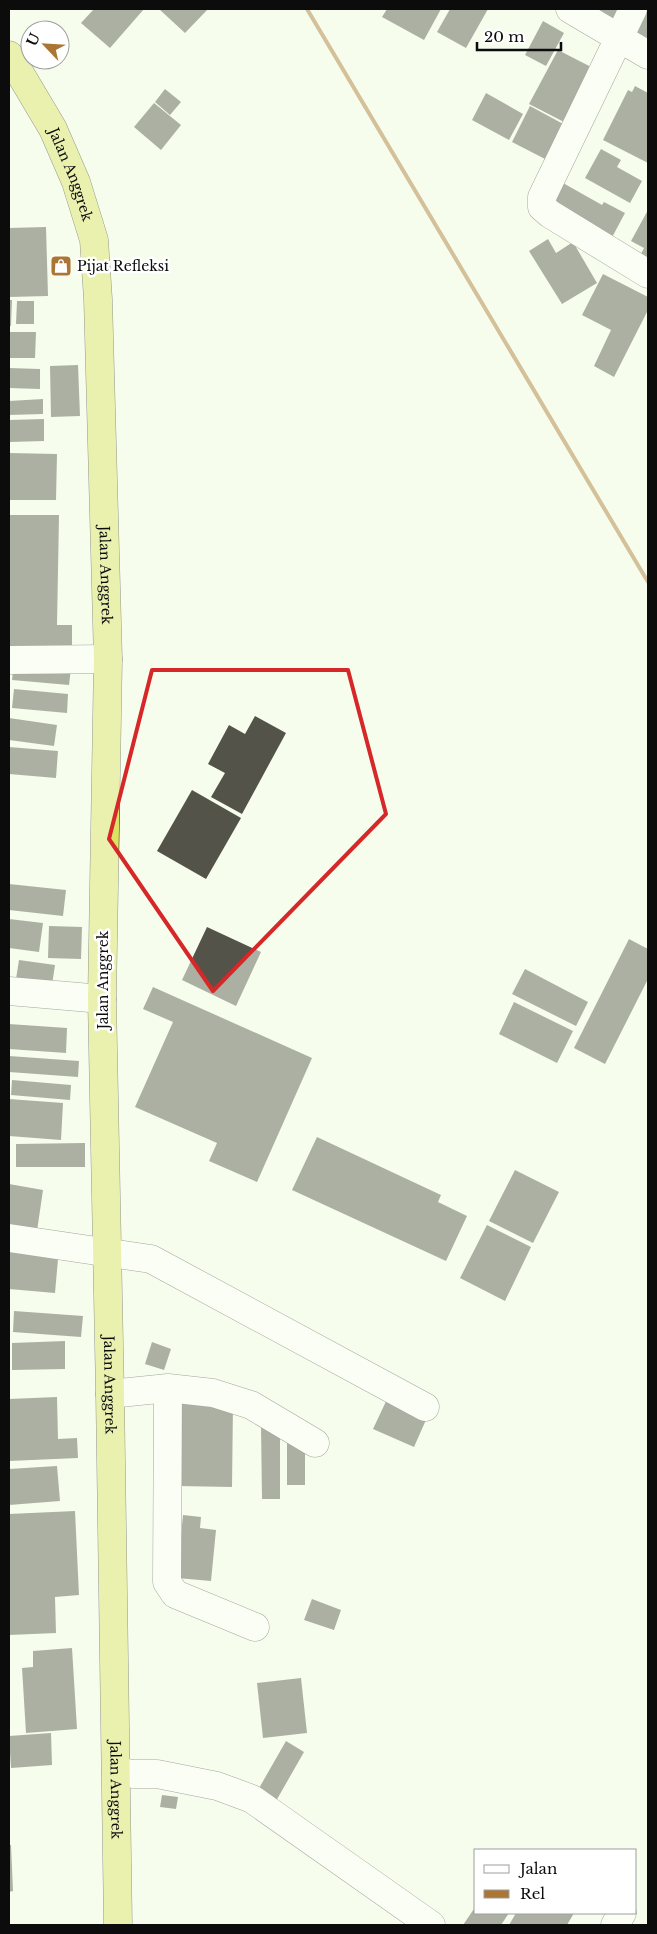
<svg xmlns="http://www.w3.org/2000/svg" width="657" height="1934" font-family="'Libre Baskerville',serif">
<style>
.building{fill:#53534a}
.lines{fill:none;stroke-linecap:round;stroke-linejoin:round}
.minor-casing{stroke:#3f3f3f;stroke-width:29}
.highway-casing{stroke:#1d1d1d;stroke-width:29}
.minor{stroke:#fff;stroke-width:28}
.highway{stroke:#dce364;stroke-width:28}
.rail{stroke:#ab7634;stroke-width:4}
.marked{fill:none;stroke:#d62828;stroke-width:4;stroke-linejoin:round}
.labels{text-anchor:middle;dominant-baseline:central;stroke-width:5;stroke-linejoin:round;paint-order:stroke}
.street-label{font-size:14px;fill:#0c0c0c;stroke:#fff}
.poi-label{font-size:14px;fill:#0c0c0c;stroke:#fff;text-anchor:start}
</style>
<rect width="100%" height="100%" fill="#f6fded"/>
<!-- building -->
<path class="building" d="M94,9H144L110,48L81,23Z
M159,9H208L185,33Z
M387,9H441L424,40L382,17Z
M450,9H488L466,48L437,32Z
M598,9H628L618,27L595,15Z
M637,9H648V41L624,33Z
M543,21L564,33L546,66L525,55Z
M558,50L595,69L566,123L529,104Z
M635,86L648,93V163L603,140L628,90L632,92Z
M165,89L181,102L170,115L155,102Z
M486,93L523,114L509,140L472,120Z
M154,103L181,125L161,150L134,127Z
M530,106L565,125L547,160L512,142Z
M601,149L621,160L617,167L642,181L630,203L585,178Z
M563,183L602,205L604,202L625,213L609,243L548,209Z
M648,210V262L639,258L644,248L631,241Z
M46,227L48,296L9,297V228Z
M548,239L556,253L573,242L597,283L562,304L529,251Z
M603,274L648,297V310L614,377L594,366L611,330L582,315Z
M9,300H12L11,326H9Z
M17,301H34V324H16Z
M9,332H36L35,358H9Z
M78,365L80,416L51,417L50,366Z
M9,368L40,369V389L9,388Z
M43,399V414L9,415V401Z
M44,419V441L9,442V420Z
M9,453L57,454L56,500H9Z
M9,515H59L57,625H72V648H9Z
M14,664L71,668L69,685L12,680Z
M14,689L68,694L67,713L12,708Z
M255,716L286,733L242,814L211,797L225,773L208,764L229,725L245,734Z
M9,718L57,725L54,746L9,740Z
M9,747L58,751L56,778L9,774Z
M192,790L241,818L206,879L157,851Z
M9,884L66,890L63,916L9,910Z
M9,919L43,923L39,952L9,948Z
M49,926L82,927L81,959L48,958Z
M207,927L261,952L236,1006L182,980Z
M629,939L648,949V979L605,1064L574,1048Z
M19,960L55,965L52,985L16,979Z
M525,969L588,1002L576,1026L512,994Z
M153,987L312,1058L257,1182L209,1161L217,1143L135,1107L173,1022L143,1009Z
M514,1002L573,1031L557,1063L499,1034Z
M9,1024L67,1028L66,1053L9,1049Z
M9,1056L79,1061L78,1077L9,1072Z
M12,1080L71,1085L70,1100L11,1095Z
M9,1099L63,1103L61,1140L9,1136Z
M317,1137L441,1195L438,1202L467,1216L446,1261L292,1190Z
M85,1143V1167H16V1144Z
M515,1170L559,1192L533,1243L489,1221Z
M9,1184L43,1190L37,1231L9,1227Z
M487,1225L531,1247L505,1301L460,1278Z
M9,1244L59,1248L55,1293L9,1289Z
M14,1311L83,1316L81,1337L13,1332Z
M65,1341V1369L12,1370V1343Z
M152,1342L171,1349L164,1370L145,1364Z
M389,1395L429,1413L414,1447L373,1429Z
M57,1397L58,1439L77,1438L78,1458L9,1461V1399Z
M179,1403H233L232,1487L178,1486Z
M261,1426H280V1499H262Z
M287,1441H305V1485H287Z
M57,1466L60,1501L9,1505V1469Z
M75,1511L79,1595L55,1597L56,1633L9,1635V1514Z
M183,1515L201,1517L200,1528L216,1530L211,1581L177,1578Z
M312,1599L341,1610L334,1630L304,1620Z
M72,1648L77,1729L26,1733L22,1668L33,1667V1651Z
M301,1678L307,1733L263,1738L257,1683Z
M51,1733L52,1765L11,1768L9,1736Z
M286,1741L304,1752L276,1801L258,1790Z
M162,1795L178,1797L176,1809L160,1807Z
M9,1845H11L13,1891L9,1892Z
M476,1906V1913H509L501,1925H463Z
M516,1913H574L567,1925H509Z"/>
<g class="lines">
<!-- minor casing -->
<g class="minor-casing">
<path id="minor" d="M570,9L648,55
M633,9L542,197V207L550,214L648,274
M9,660L108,659
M9,991L102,999
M9,1238L151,1259L425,1407
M168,1388L167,1582L175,1594L255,1627
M110,1394L168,1388L213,1393L251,1405L315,1443
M116,1771L133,1774H157L217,1786L252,1799L431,1925
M615,1925L622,1913"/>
</g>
<!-- highway casing -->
<g class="highway-casing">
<g id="highway">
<path id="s1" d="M9,55L53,129L76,182L94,240L98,299L108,659L102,999L110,1394L118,1925"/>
</g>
</g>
<!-- minor -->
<use href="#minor" class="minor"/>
<!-- highway -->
<use href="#highway" class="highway"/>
<!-- rail -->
<path class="rail" d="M307,9L648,582"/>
</g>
<!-- marked area -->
<path d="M0 0H657V1934H0ZM152,670H348L386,814L213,991L109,839Z" fill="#f6fded" fill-opacity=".55" fill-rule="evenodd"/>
<path class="marked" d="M152,670H348L386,814L213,991L109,839Z"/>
<!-- icons -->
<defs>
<g id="shop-square" transform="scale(1.125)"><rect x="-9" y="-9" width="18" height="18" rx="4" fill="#ab7634" stroke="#fff"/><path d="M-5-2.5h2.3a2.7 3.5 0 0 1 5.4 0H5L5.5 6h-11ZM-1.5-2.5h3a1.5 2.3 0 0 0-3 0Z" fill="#fff"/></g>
</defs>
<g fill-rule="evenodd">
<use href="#shop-square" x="61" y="266"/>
</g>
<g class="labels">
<!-- street labels -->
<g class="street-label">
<text stroke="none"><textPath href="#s1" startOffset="135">Jalan Anggrek</textPath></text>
<text stroke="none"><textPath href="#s1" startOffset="540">Jalan Anggrek</textPath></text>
<text transform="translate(103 980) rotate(-90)">Jalan Anggrek</text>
<text stroke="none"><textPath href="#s1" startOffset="1350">Jalan Anggrek</textPath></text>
<text stroke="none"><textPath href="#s1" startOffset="1755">Jalan Anggrek</textPath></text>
</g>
<!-- poi labels -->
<g class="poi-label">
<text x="77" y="266">Pijat Refleksi</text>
</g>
</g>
<!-- border -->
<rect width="657" height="1934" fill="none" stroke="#0c0c0c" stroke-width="20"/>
<!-- legend -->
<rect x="474" y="1849" width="162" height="65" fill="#ffffff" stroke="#9e9e9e"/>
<rect x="484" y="1865" width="25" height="8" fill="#ffffff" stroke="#9e9e9e"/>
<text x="520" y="1874" font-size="15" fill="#0c0c0c">Jalan</text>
<rect x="484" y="1890" width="25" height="8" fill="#ab7634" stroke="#9e9e9e"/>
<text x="520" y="1899" font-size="15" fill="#0c0c0c">Rel</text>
<!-- north arrow -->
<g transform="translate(45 45) rotate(295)"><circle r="24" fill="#ffffff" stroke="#9e9e9e"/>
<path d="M0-4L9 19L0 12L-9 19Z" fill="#ab7634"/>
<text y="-8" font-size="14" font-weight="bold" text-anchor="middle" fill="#0c0c0c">U</text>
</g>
<!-- scale -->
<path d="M477 42v8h84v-8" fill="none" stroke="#0c0c0c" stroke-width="2.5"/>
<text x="484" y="42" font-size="15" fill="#0c0c0c" stroke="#ffffff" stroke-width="4" paint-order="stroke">20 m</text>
</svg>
